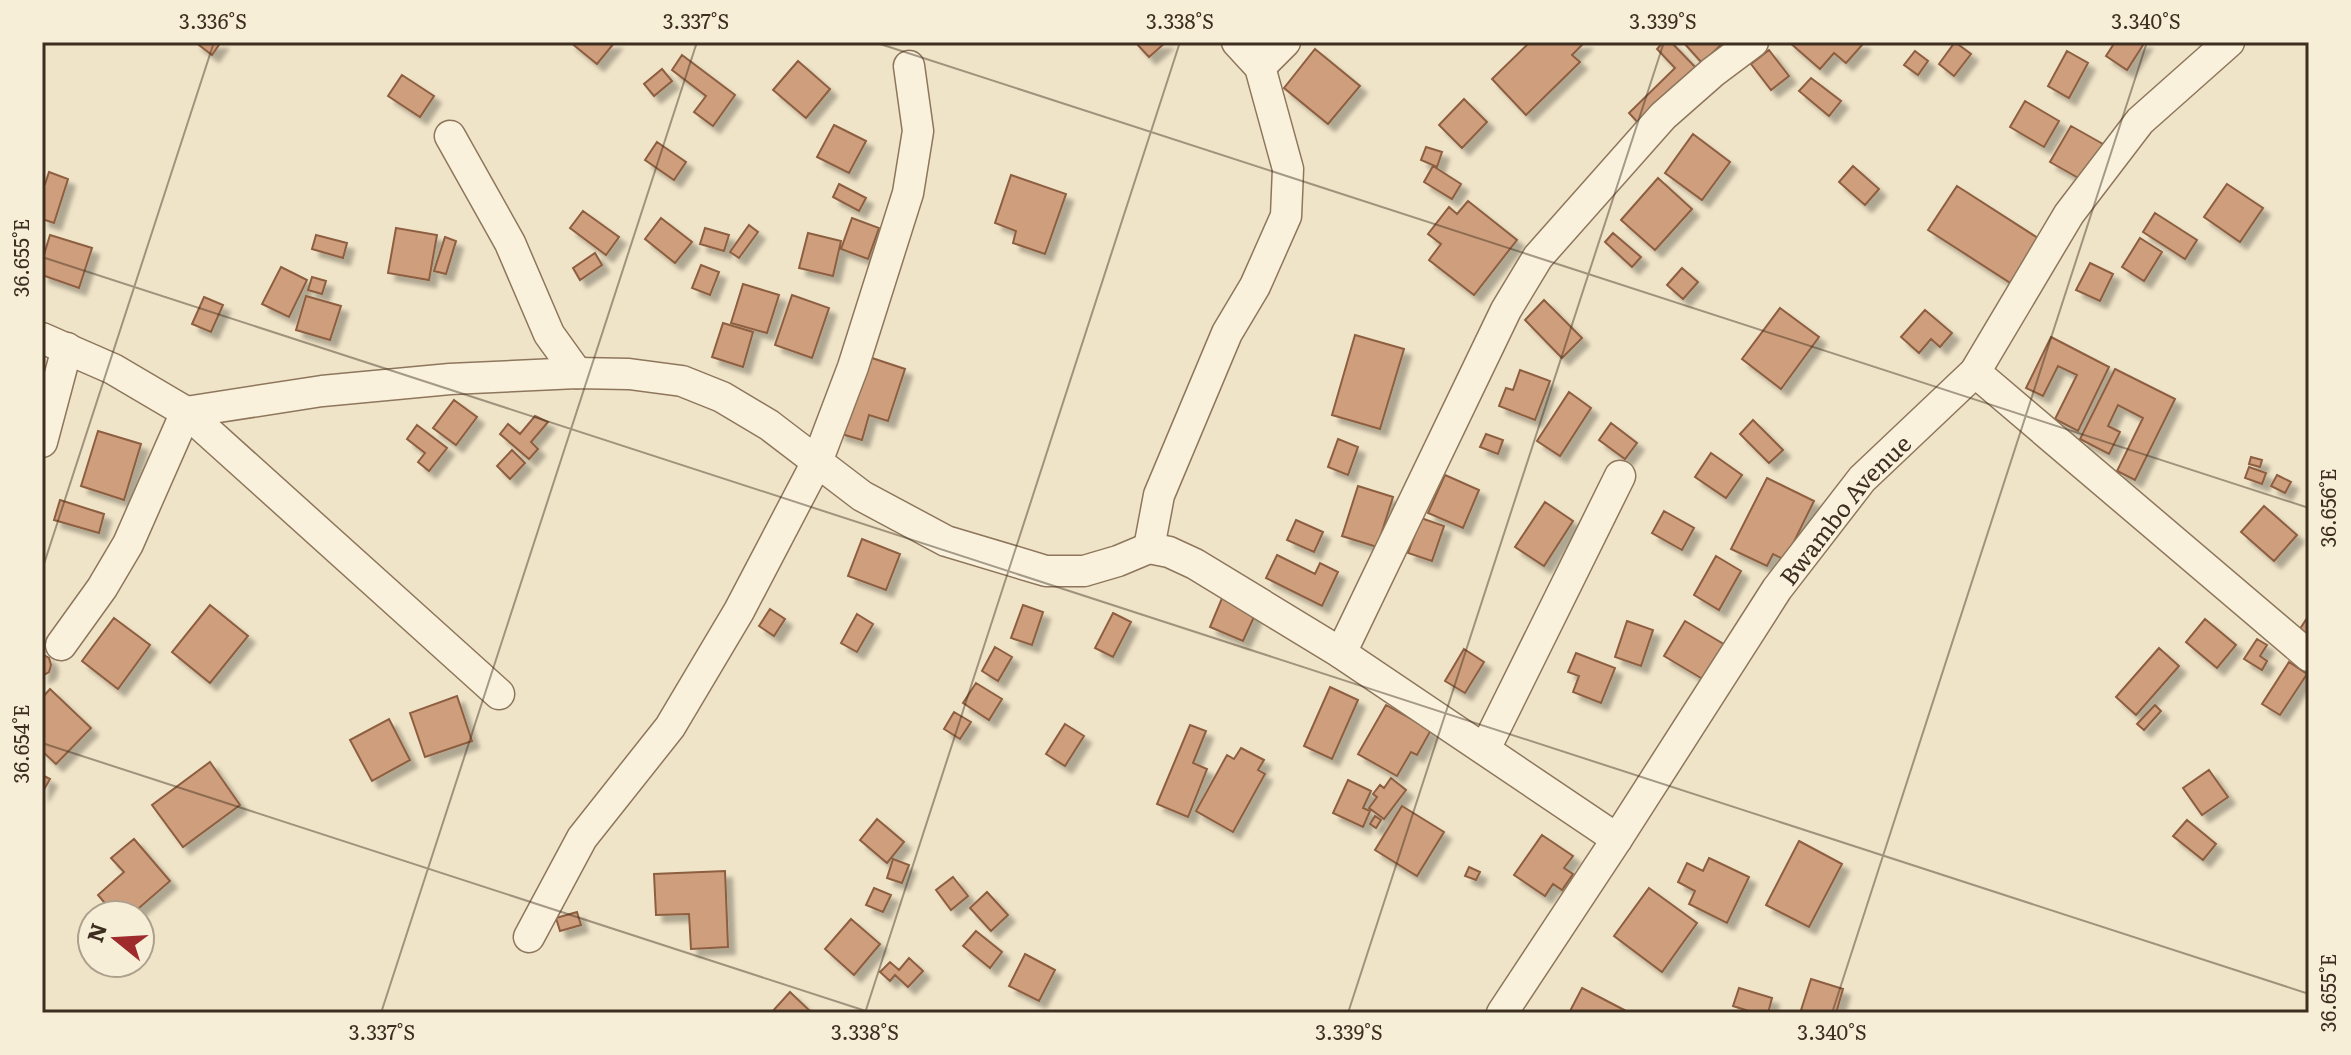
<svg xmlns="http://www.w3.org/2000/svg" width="2351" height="1055" font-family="Literata,serif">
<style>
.building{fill:#cf9f7d;stroke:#8d5f41;stroke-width:2;filter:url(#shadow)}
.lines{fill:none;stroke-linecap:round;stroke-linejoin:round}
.minor-casing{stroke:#8d765c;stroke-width:33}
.minor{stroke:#faf1dc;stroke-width:30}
.ticks{fill:none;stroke:#3d2e20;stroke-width:2;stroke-opacity:0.45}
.labels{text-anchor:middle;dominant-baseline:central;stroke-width:6;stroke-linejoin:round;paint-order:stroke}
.street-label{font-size:24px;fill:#3d2e20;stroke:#f7eed8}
.neatline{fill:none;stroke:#3d2e20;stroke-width:3}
.ticks-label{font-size:20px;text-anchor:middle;fill:#3d2e20}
</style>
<defs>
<filter id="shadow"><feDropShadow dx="7" dy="7" stdDeviation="2" flood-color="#0004"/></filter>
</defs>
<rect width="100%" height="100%" fill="#f0e4c8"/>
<!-- building -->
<path class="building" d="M195,42H221L212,55Z
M570,42H615L597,64Z
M1135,42H1166L1149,57Z
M1530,42H1585L1572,55L1580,62L1526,115L1492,79Z
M1663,42H1671L1699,71L1642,127L1629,113L1675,68L1657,49Z
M1683,42H1724L1702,63Z
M1789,42H1861L1863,44L1846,63L1834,53L1820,69Z
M1955,42L1971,54L1954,76L1939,64Z
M2115,42H2145L2127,70L2106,56Z
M1315,49L1360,86L1328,124L1284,88Z
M1769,50L1789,76L1771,90L1751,64Z
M1915,51L1928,61L1918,75L1904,65Z
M2067,51L2088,63L2069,98L2048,86Z
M682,55L735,95L713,126L694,112L706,96L672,70Z
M798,61L830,89L806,118L773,90Z
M662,69L672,81L654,96L644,84Z
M402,75L434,96L420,117L388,96Z
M1811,78L1841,101L1829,116L1799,91Z
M1464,99L1487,122L1462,148L1439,125Z
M2025,101L2059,121L2044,147L2010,127Z
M834,125L866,141L849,173L817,157Z
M2071,126L2103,144L2082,180L2050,162Z
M1693,134L1730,162L1702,200L1665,173Z
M657,142L686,162L674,180L645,160Z
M1426,147L1442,152L1437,167L1421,160Z
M1433,166L1461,184L1452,199L1424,182Z
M1853,166L1879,189L1865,205L1839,182Z
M49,172L68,179L54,223L42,219V183L45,184Z
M1011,175L1066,194L1045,254L1013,243L1016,231L995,223Z
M1658,178L1692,209L1655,250L1621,220Z
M839,184L866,198L859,211L833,197Z
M2227,184L2263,208L2240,242L2204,217Z
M1957,186L2041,240L2012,284L1928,230Z
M1468,201L1517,240L1474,295L1429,260L1441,244L1428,234L1449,207L1457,214Z
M583,211L619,237L606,255L570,228Z
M2155,213L2197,240L2185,259L2143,232Z
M661,218L692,242L675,263L645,239Z
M852,218L879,228L868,259L841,249Z
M749,225L758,232L739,258L730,252Z
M396,228L437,235L429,280L388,273Z
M705,228L729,235L724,251L700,244Z
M808,233L841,241L833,276L799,268Z
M1613,233L1641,257L1632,267L1605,242Z
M50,235L92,248L79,288L42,275V261Z
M316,235L347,243L343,258L312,249Z
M445,237L456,241L446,274L434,271Z
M2140,238L2162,252L2144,281L2122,267Z
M595,253L602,265L580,280L573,268Z
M2090,263L2113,274L2100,301L2076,290Z
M701,265L719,272L710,295L692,288Z
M281,267L307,280L289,317L262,304Z
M1682,268L1698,282L1683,299L1667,285Z
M312,277L326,281L322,294L308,290Z
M743,284L779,295L767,333L731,323Z
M792,295L829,308L812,358L775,345Z
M306,296L341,306L330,340L296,330Z
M204,297L223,305L211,332L192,324Z
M1544,300L1582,338L1562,358L1525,320Z
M1780,308L1819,337L1781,389L1742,359Z
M1925,310L1952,333L1940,347L1931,339L1919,353L1901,337Z
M723,323L753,332L743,367L712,357Z
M1355,335L1404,349L1380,429L1332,415Z
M2051,337L2109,367L2078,431L2055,419L2077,375L2058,366L2043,396L2026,388Z
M863,355L905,369L888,421L869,415L862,440L838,433Z
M2115,369L2175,399L2135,480L2117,471L2143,418L2118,405L2108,426L2120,432L2109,454L2080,439Z
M1520,370L1550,381L1535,420L1499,406L1506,388L1513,390Z
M1569,392L1591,408L1560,456L1537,441Z
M454,400L477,417L456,445L433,428Z
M535,416L548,422L531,442L538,449L529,459L500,434L508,424L520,434Z
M1753,420L1783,450L1769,463L1740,434Z
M1611,423L1637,443L1625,459L1599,440Z
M417,425L447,448L429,471L418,462L425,453L407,439Z
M98,431L141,444L124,500L81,486Z
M1486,434L1503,440L1498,454L1480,447Z
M1338,439L1358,447L1348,475L1328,467Z
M512,450L525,463L510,479L497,466Z
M1711,453L1742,475L1726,498L1695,477Z
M2251,457L2262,460L2260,467L2249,464Z
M2249,467L2266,473L2262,484L2245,478Z
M1445,475L1479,490L1463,528L1428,513Z
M2277,475L2291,482L2285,493L2271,486Z
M1767,478L1814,501L1785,560L1773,554L1767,566L1731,549Z
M1358,486L1393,497L1377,547L1342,536Z
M60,500L104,514L99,533L54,520Z
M1545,502L1573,521L1544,566L1515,547Z
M2264,506L2297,535L2274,561L2241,532Z
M1664,511L1694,528L1682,550L1652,533Z
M1421,518L1444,526L1432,561L1408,553Z
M1296,520L1323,532L1314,552L1287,540Z
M862,539L900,554L886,590L848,576Z
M1277,555L1315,574L1320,563L1338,572L1322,606L1266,578Z
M1716,556L1741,571L1719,610L1694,595Z
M1225,591L1259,606L1243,641L1210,627Z
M210,605L248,636L210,683L172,652Z
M1023,605L1043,612L1032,645L1011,638Z
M770,609L785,619L774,636L759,626Z
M1113,613L1131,622L1113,657L1095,648Z
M857,614L873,624L857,652L841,643Z
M2309,615V639L2298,632Z
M114,618L150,645L118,689L82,661Z
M2205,619L2236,645L2217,668L2186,642Z
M1627,621L1653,630L1641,666L1615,657Z
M1685,621L1727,646L1706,681L1664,656Z
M2257,639L2267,645L2260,656L2267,661L2262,670L2244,659Z
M995,647L1012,657L998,681L982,671Z
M2159,648L2179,666L2136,715L2116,697Z
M1464,649L1484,662L1465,693L1445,681Z
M1576,653L1615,668L1601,703L1573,692L1579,676L1568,672Z
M42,654L49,658L51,665L49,672L42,676Z
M2289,662L2307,674L2280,715L2262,704Z
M976,683L1002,699L989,720L963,703Z
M1330,687L1358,700L1332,759L1304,746Z
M50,689L91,728L56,764L42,751V698Z
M457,696L472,741L425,757L410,713Z
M1386,705L1431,730L1417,755L1411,752L1397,776L1358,754Z
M2155,705L2161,711L2144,730L2137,724Z
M954,712L971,722L960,739L944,729Z
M389,719L410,760L372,781L350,740Z
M1065,724L1084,736L1065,766L1046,754Z
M1190,725L1206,731L1193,763L1207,769L1188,817L1157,804Z
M1241,748L1264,760L1258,770L1265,774L1233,832L1196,811L1227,755L1234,759Z
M210,762L240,805L183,847L152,805Z
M2209,770L2228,797L2202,815L2183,788Z
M42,775L50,779L42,793Z
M1391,778L1406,790L1384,819L1369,808L1377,797L1373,794L1380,785L1384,788Z
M1348,780L1371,791L1363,808L1370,811L1363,827L1333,813Z
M1402,806L1444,832L1417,876L1375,850Z
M1375,816L1381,820L1376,828L1370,824Z
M877,819L904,842L887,863L860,840Z
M2187,820L2216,844L2203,860L2173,836Z
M1542,835L1573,856L1564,868L1573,874L1562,890L1553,884L1545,896L1514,875Z
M134,839L170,881L131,915H115L98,895L124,872L111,858Z
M1799,841L1842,864L1809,927L1766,905Z
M1709,858L1749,877L1727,923L1689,904L1695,891L1678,882L1687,863L1703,871Z
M893,859L909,865L902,883L887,878Z
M1469,867L1480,872L1476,880L1465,876Z
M725,871L728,947L691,949L689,914L656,915L654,874Z
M953,877L968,896L951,910L936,890Z
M874,888L891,895L883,912L866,905Z
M1649,888L1697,923L1662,972L1614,936Z
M987,892L1008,915L991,931L970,908Z
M577,912L581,925L560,931L556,918Z
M851,919L880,944L854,975L825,949Z
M976,931L1002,952L990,968L963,946Z
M1025,954L1055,970L1039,1001L1009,986Z
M909,958L923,971L908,987L895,975L890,981L880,972L890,962L899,970Z
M1811,979L1843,989L1836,1013H1810L1801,1010Z
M1582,988L1630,1013H1569Z
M1739,988L1772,998L1768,1013H1755L1733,1006Z
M790,992L812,1013H771Z"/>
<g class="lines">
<!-- minor casing -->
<g class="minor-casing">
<g id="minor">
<path d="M1260,67L1285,42"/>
<path d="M450,136L510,243L549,334L577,373"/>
<path d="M42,338L113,369L186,412L499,694"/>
<path d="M1975,372L2309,656"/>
<path d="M42,442L67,348"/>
<path d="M1149,548L1159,495L1227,333L1255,286L1286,216L1288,169L1260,67L1237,42"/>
<path d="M61,645L102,588L128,544L186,412L322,391L450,379L577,373L629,374L682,381L722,397L769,425L862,496L946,541L1046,571H1084L1118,561L1149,548L1169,552L1195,564L1341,653L1617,839"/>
<path d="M1341,653L1506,310L1538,257L1663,116L1713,72L1753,42"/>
<path d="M1485,749L1620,476"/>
<path d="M529,937L582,838L670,727L739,611L817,462L853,367L908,193L918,131L909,66"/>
<path id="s1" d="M1502,1013L1617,839L1777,589L1862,479L1975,372L2069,214L2140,121L2229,42"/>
</g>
</g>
<!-- minor -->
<use href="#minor" class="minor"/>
</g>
<!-- ticks -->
<path class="ticks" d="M874,42L2309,508M42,257L2309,994M42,570L214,42M42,743L872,1013M381,1013L697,42M865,1013L1180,42M1348,1013L1664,42M1832,1013L2147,42"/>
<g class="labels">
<!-- street labels -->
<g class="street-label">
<text stroke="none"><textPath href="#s1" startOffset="610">Bwambo Avenue</textPath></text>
</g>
</g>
<!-- border -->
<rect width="2351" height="1055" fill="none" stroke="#f7eed8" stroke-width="88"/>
<!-- north arrow -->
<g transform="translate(116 939) rotate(288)"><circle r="38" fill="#f7eed8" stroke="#ada18e" stroke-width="2"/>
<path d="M0-6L14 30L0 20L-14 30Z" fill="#9e2a2b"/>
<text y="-12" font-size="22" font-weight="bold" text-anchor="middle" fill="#3d2e20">N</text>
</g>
<rect x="44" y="44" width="2263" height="967" class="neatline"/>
<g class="ticks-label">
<text x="213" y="29">3.336°S</text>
<text x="696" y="29">3.337°S</text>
<text x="1180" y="29">3.338°S</text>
<text x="1663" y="29">3.339°S</text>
<text x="2146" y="29">3.340°S</text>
<text transform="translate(22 258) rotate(-90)" y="7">36.655°E</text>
<text transform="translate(2329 508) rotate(-90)" y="7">36.656°E</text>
<text transform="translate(22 744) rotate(-90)" y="7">36.654°E</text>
<text transform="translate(2329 993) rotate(-90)" y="7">36.655°E</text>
<text x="382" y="1040">3.337°S</text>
<text x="865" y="1040">3.338°S</text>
<text x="1349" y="1040">3.339°S</text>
<text x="1832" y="1040">3.340°S</text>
</g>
</svg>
